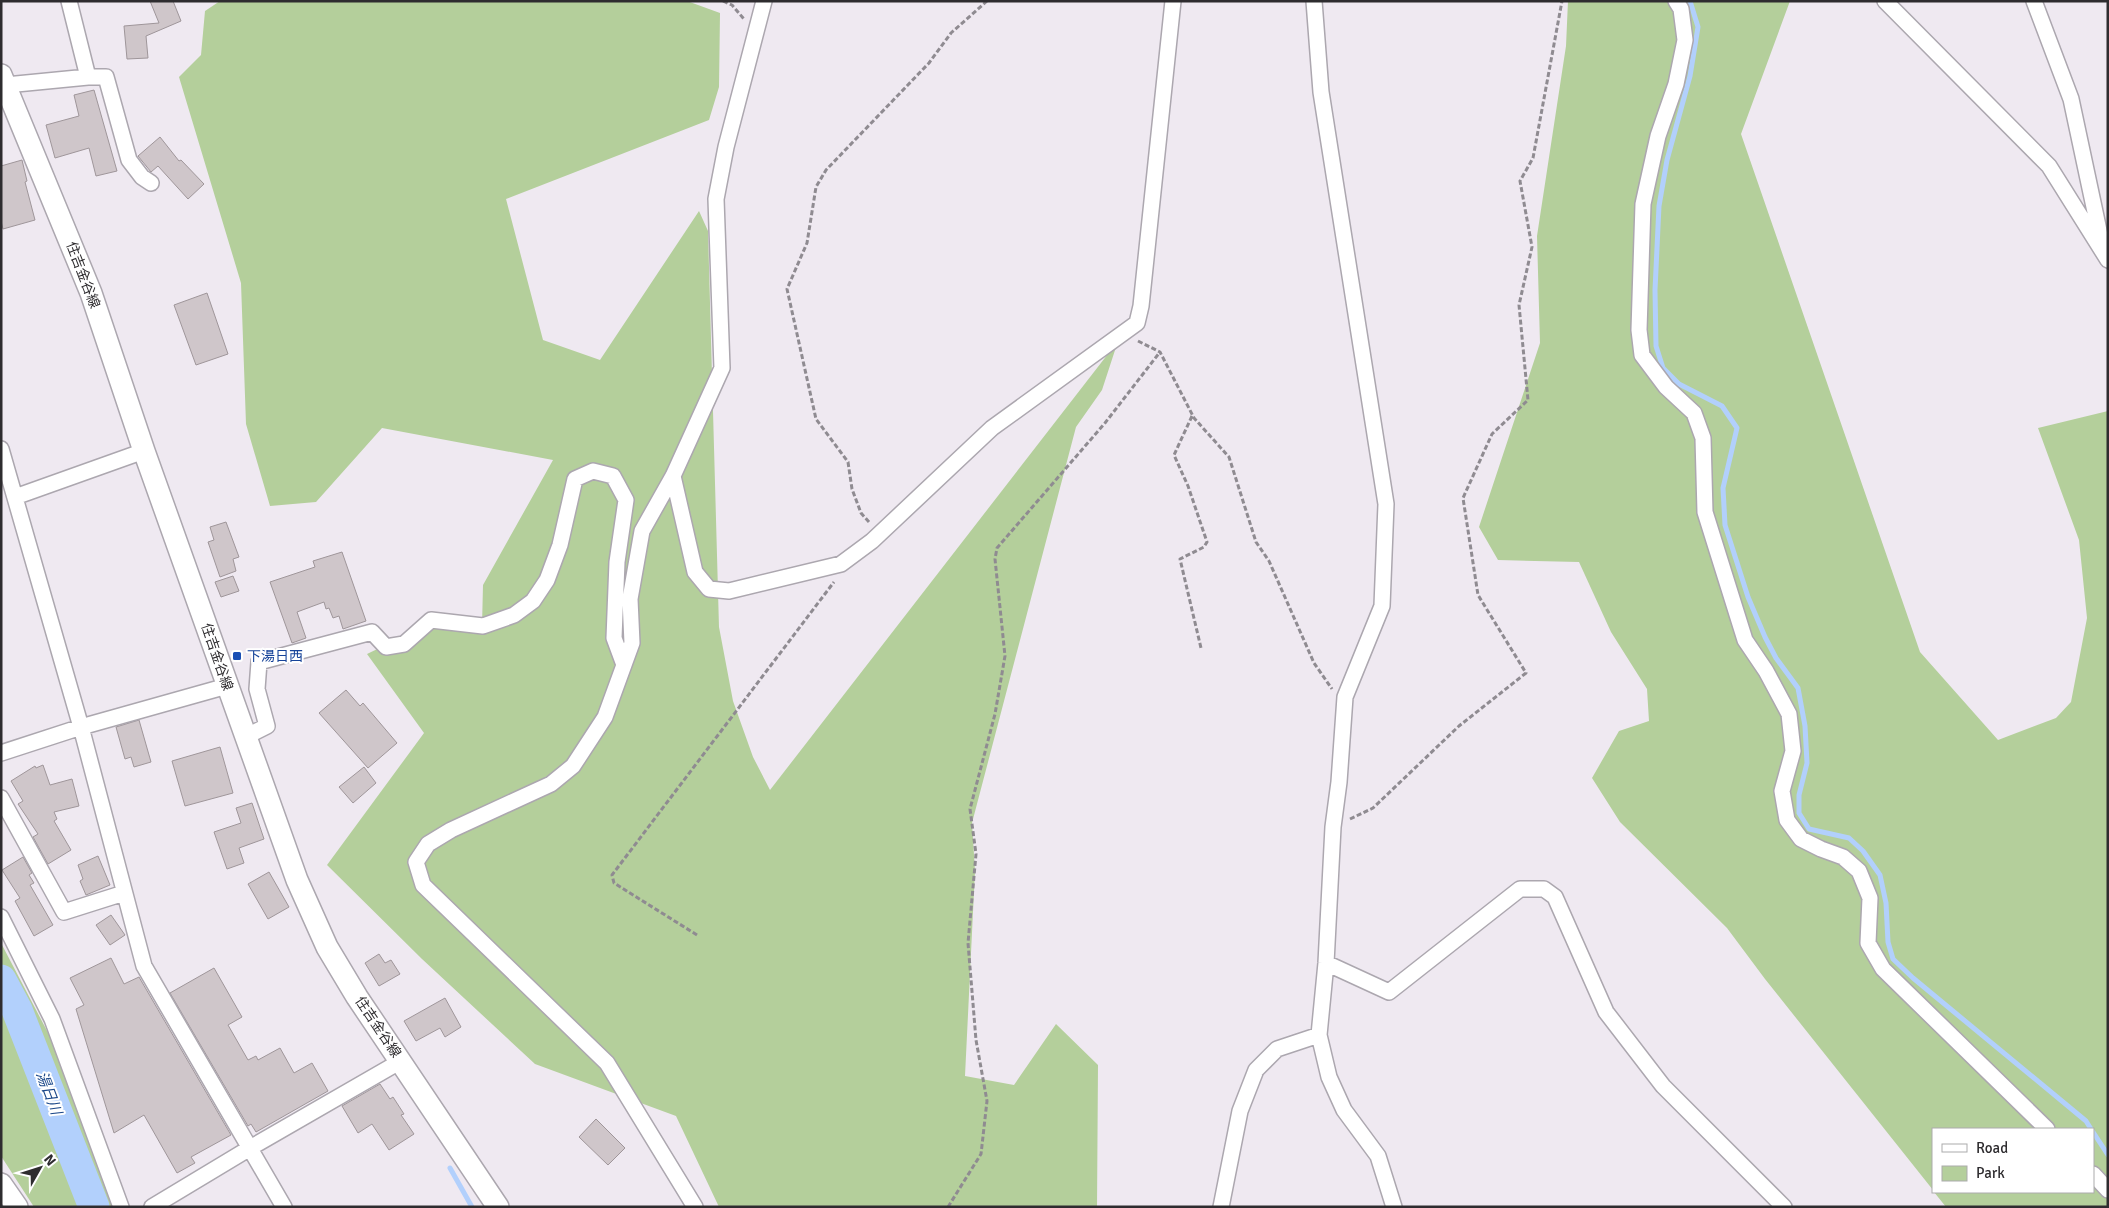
<svg xmlns="http://www.w3.org/2000/svg" width="2109" height="1208" font-family="Signika,'Noto Sans JP',sans-serif">
<style>
.green{fill:#b4cf9b}
.lines{fill:none;stroke-linecap:round;stroke-linejoin:round}
.stream{stroke:#b2d0fc;stroke-width:5}
.river{stroke:#b2d0fc;stroke-width:31}
.building{fill:#cfc6ca;stroke:#9f969a}
.minor-casing{stroke:#aca7af;stroke-width:18}
.secondary-casing{stroke:#aca7af;stroke-width:24}
.path{stroke:#8f8b91;stroke-width:3;stroke-dasharray:5 2.5;stroke-linecap:butt}
.minor{stroke:#fff;stroke-width:15}
.secondary{stroke:#fff;stroke-width:21}
.transit-dot{fill:#1a4fb4;stroke:#fff;stroke-width:2}
.labels{text-anchor:middle;dominant-baseline:central;stroke-width:4;stroke-linejoin:round;paint-order:stroke}
.street-label{font-size:14px;fill:#2e2c2f;stroke:#fff}
.transit-label{font-size:14px;fill:#164399;stroke:#fff;text-anchor:start}
.water-label{font-size:15px;font-style:italic;fill:#1d498a;stroke:#fff}
</style>
<rect width="100%" height="100%" fill="#efe9f1"/>
<!-- green -->
<path class="green" d="M220,1H687L720,13L719,87L709,120L506,199L543,340L600,360L699,211L708,231L719,627L733,701L753,757L770,790L1118,341L1102,390L1076,427L972,823L975,871L965,1076L1014,1085L1056,1024L1098,1065L1097,1207H719L676,1116L535,1064L422,959L327,865L424,733L367,654L423,627L482,626L483,585L553,460L382,428L316,502L270,506L246,424L241,283L179,77L201,55L205,11Z
M1568,1H1790L1741,134L1920,652L1998,740L2056,718L2071,702L2087,618L2079,540L2038,428L2108,411V1207H1946L1934,1192H2093V1129H1933V1190L1765,979L1727,928L1620,822L1592,778L1619,731L1649,721L1647,689L1611,632L1579,562L1498,560L1479,527L1540,343L1537,236L1566,46Z
M1,943L56,1048L115,1207H34L1,1156Z"/>
<g class="lines">
<!-- stream -->
<path class="stream" d="M1690,1L1698,27L1690,76L1667,160L1659,206L1655,290L1656,346L1663,368L1679,384L1722,406L1737,428L1723,488L1725,525L1748,597L1765,637L1776,658L1798,688L1805,726L1807,763L1799,795V813L1809,829L1849,838L1863,851L1880,875L1886,903L1888,942L1893,959L1913,978L2086,1121L2091,1129
M2093,1132L2108,1155
M450,1168L472,1207"/>
<!-- river -->
<path class="river" d="M1,980L17,1010L94,1207"/>
</g>
<!-- building -->
<path class="building" d="M150,1H173L181,21L146,36L148,58L127,59L124,26L159,23Z
M94,90L117,171L96,176L89,148L55,158L46,125L79,116L74,95Z
M160,137L179,161L181,160L204,184L188,199L158,166L151,172L138,156Z
M22,160L27,181L25,182L35,220L3,229L1,221V166Z
M207,293L228,354L196,365L174,305Z
M226,522L239,557L233,559L236,571L220,577L208,542L214,540L210,527Z
M342,552L366,621L343,629L339,616L333,618L329,608L326,609L324,602L297,612L306,638L292,643L270,582L315,567L313,561Z
M233,576L239,591L221,597L215,582Z
M346,690L360,706L363,703L397,743L368,768L319,713Z
M139,720L151,762L134,767L131,757L125,759L116,727Z
M220,747L233,793L185,806L172,761Z
M43,765L50,785L72,779L79,806L54,812L57,819L54,821L71,850L48,864L33,837L38,834L18,804L23,801L11,781L35,766L36,768Z
M364,767L376,783L353,803L339,787Z
M252,803L264,839L239,848L244,863L227,869L214,832L241,823L236,808Z
M98,856L110,885L86,895L80,881L83,879L78,865Z
M23,857L32,873L29,875L34,883L30,885L53,925L34,936L15,901L20,898L2,870Z
M269,872L289,907L268,919L248,884Z
M111,915L125,935L110,945L96,925Z
M379,954L385,963L391,960L400,974L379,986L365,963Z
M111,958L124,984L139,977L231,1135L191,1157L195,1163L177,1173L144,1115L114,1133L76,1009L84,1005L70,978Z
M214,968L242,1017L228,1025L248,1060L256,1056L258,1060L280,1048L294,1073L312,1063L328,1091L256,1132L251,1124L248,1126L170,993Z
M445,998L461,1027L445,1037L440,1028L416,1041L404,1021Z
M380,1084L390,1099L393,1097L404,1114L401,1115L414,1134L389,1150L372,1124L358,1133L342,1106Z
M596,1119L625,1148L608,1165L579,1137Z"/>
<g class="lines">
<!-- minor casing -->
<g class="minor-casing">
<path id="minor" d="M1314,1L1321,92L1386,504L1382,606L1345,697L1339,782L1333,827L1326,963L1319,1035L1329,1077L1344,1110L1378,1156L1394,1207
M1676,1L1681,9L1685,40L1676,84L1658,136L1643,204L1639,330L1642,355L1666,387L1694,413L1703,438L1705,512L1745,640L1766,671L1789,714L1793,751L1782,791L1787,820L1801,839L1821,849L1843,857L1859,871L1870,898L1868,943L1883,969L2047,1129
M1885,1L2049,166L2108,260
M2034,1L2071,99L2101,240
M88,77H106L129,160L142,177L151,183
M6,85L88,77L69,1
M1,449L81,727L144,966L284,1207
M673,476L695,572L709,589L729,591L841,564L872,541L992,428L1137,323L1141,306L1173,1
M15,497L144,451
M245,737L267,726L257,689L259,662L372,632L386,647L404,644L431,620L483,626L514,615L533,601L547,580L560,545L575,479L593,471L613,476L626,500L617,562L614,638L624,665
M1,753L81,727L227,686
M1,798L64,912L124,893
M1,917L52,1019L121,1207
M1326,963L1389,992L1520,889H1544L1555,897L1606,1012L1663,1086L1784,1207
M2093,1174L2108,1190
M152,1207L250,1148L401,1061
M695,1207L607,1063L423,885L416,862L428,844L451,830L551,784L573,766L605,717L632,643L630,599L642,531L673,476L722,368L716,199L726,147L764,1
M1221,1207L1240,1111L1256,1070L1277,1049L1319,1035"/>
</g>
<!-- secondary casing -->
<g class="secondary-casing">
<path id="secondary" d="M1,75L91,293L144,451L297,880L327,947L357,997L498,1207
M1,1184L17,1207"/>
</g>
<!-- path -->
<path class="path" d="M723,1L732,5L744,19
M1138,341L1160,352L1194,418L1229,457L1256,542L1269,561L1314,663L1332,689
M1192,416L1174,455L1188,486L1207,542L1204,547L1180,559L1201,648
M869,522L861,513L852,489L848,462L816,419L787,289L807,243L816,187L826,170L929,63L951,33L987,1
M1350,819L1373,808L1459,726L1526,673L1478,595L1463,498L1492,434L1528,400L1519,305L1532,247L1520,181L1533,158L1562,1
M697,935L614,883L612,875L834,582
M948,1207L981,1154L987,1101L976,1040L968,943L976,854L970,809L995,714L1005,656L995,559L997,548L1105,423L1160,352"/>
<!-- minor -->
<use href="#minor" class="minor"/>
<!-- secondary -->
<use href="#secondary" class="secondary"/>
</g>
<!-- markers -->
<rect class="transit-dot" x="232" y="651" width="10" height="10" rx="2.5"/>
<g class="labels">
<!-- street labels -->
<g class="street-label">
<text transform="translate(83 275) rotate(69)">住吉金谷線</text>
<text transform="translate(217 657) rotate(71)">住吉金谷線</text>
<text transform="translate(378 1027) rotate(56)">住吉金谷線</text>
</g>
<!-- transit labels -->
<g class="transit-label">
<text x="247" y="656">下湯日西</text>
</g>
<!-- water labels -->
<g class="water-label">
<text transform="translate(49 1093) rotate(69)">湯日川</text>
</g>
</g>
<!-- border -->
<rect width="2109" height="1208" fill="none" stroke="#2e2c2f" stroke-width="5"/>
<!-- legend -->
<rect x="1932" y="1128" width="162" height="65" fill="#ffffff" stroke="#ababac"/>
<rect x="1942" y="1144" width="25" height="8" fill="#ffffff" stroke="#ababac"/>
<text x="1976" y="1153" font-size="15" fill="#2e2c2f">Road</text>
<rect x="1942" y="1166" width="25" height="15" fill="#b4cf9b" stroke="#ababac"/>
<text x="1976" y="1178" font-size="15" fill="#2e2c2f">Park</text>
<!-- north arrow -->
<g transform="translate(40 1168) rotate(51)" stroke="#ffffff" stroke-width="4" paint-order="stroke">
<path d="M0-4L9 19L0 12L-9 19Z" fill="#2e2c2f"/>
<text y="-8" font-size="14" font-weight="bold" text-anchor="middle" fill="#2e2c2f">N</text>
</g>
</svg>
